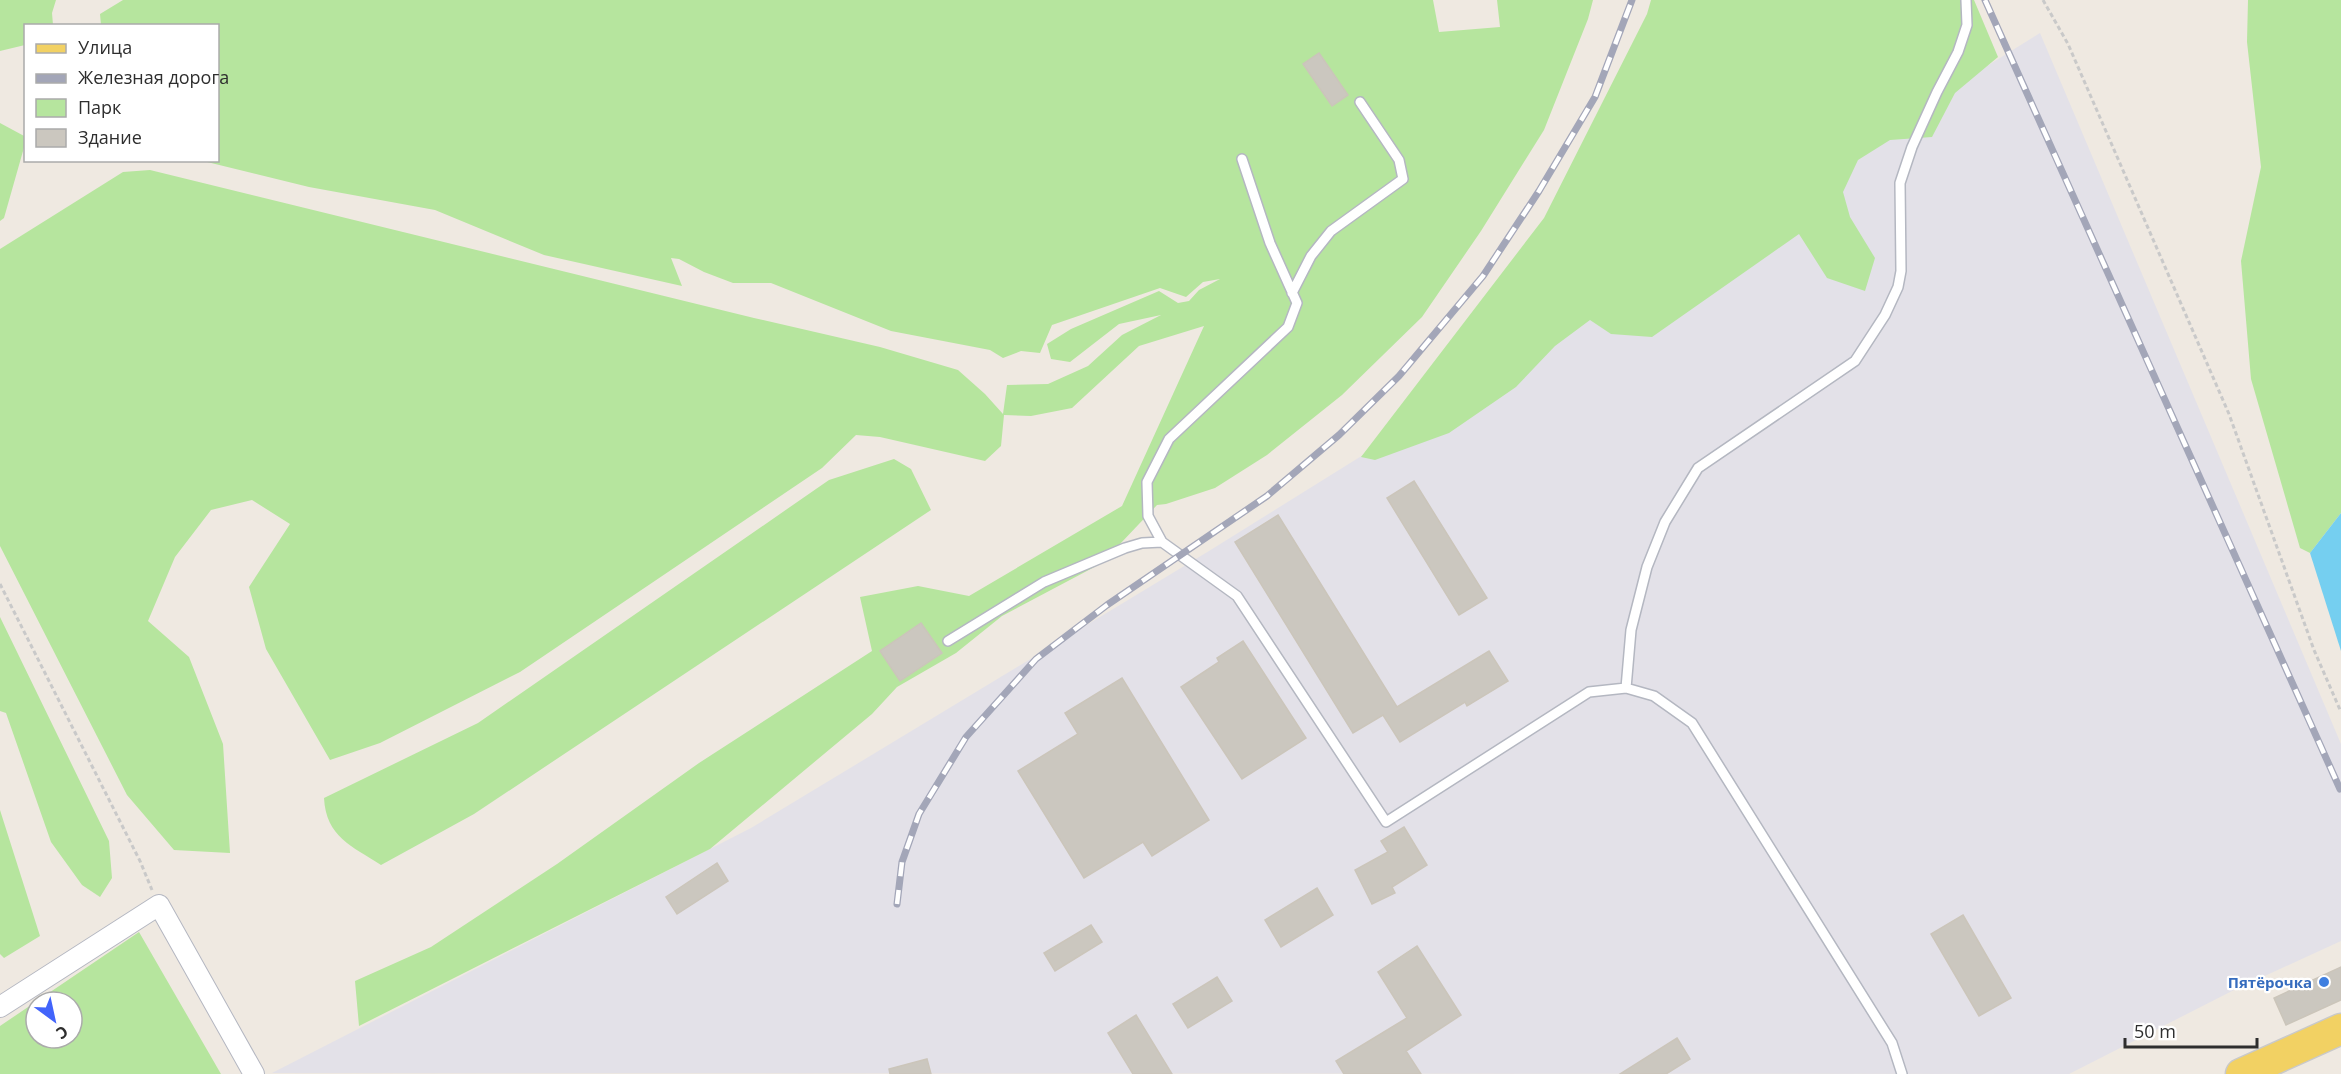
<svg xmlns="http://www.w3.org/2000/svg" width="2341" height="1074" font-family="'Open Sans',sans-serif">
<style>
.industrial{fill:#e3e1e8}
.green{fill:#b6e59e;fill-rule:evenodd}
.water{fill:#75cff0}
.building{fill:#cbc7bf;stroke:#cbc5ba;stroke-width:1.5}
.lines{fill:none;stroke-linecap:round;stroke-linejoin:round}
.lane-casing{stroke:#b4b7c1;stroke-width:12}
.street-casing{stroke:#b4b7c1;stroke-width:22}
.primary-casing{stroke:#c9c9c9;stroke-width:33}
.path{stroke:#c9c9c9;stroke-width:3;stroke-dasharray:4.5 3;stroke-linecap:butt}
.lane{stroke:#fff;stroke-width:9}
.street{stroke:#fff;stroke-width:20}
.primary{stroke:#f2d163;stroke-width:30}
.rail-casing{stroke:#a3a6b8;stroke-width:7}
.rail{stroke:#fff;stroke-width:4.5;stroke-dasharray:14;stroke-linecap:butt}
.shop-dot{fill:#3f7fe0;stroke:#fff;stroke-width:2}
.labels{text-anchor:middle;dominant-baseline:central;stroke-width:4.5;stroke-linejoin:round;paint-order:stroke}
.shop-label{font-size:15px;font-weight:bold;fill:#366cbe;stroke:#fff;text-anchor:end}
</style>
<rect width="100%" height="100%" fill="#efe9e1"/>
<!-- industrial -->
<path class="industrial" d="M2040,33L2341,744V941L2234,990L2069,1074L272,1073L751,828L1209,551Z"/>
<!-- green -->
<path class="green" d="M0,0H56L52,13L53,25L26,26L25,45L0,51Z
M123,0H1433L1439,32L1500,27L1497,0H1593L1588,19L1544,130L1481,231L1422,317L1342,395L1267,455L1215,488L1166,504L1157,505L1102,563L1002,616L956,653L897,687L872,714L710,849L359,1026L355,981L431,947L557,864L699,763L872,651L860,597L918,586L969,596L1122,506L1204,326L1139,346L1072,408L1031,416L1004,415L1001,446L985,461L880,437L856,435L822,468L520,672L380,743L330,760L266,649L249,587L290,524L252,500L211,510L175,557L148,621L189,657L223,744L230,853L174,850L127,795L0,546V249L123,172L150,170L754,318L880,347L958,370L985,394L1003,414L1007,385L1048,384L1088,366L1122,335L1161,315L1119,324L1070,362L1051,359L1047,344L1071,329L1159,291L1178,303L1189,301L1199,290L1220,279L1203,282L1186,297L1160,288L1052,325L1040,353L1021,351L1003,358L990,350L891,331L771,283H733L704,272L679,259L671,258L682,286L544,255L435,210L309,187L203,161L218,160V26L101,25L100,14Z
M1651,0H1974L1998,57L1955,93L1932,137L1890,140L1858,160L1843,192L1850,217L1875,258L1865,291L1827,278L1799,234L1652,337L1611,334L1590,320L1555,346L1516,387L1449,433L1375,460L1361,457L1544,218L1647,14Z
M2248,0H2341V513L2310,553L2300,548L2251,379L2241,261L2261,167L2247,42Z
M0,123L26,137L25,144L4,218L0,221Z
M894,459L911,469L931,510L474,814L381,865C352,846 326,837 324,798L478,723L829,480Z
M0,617L109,841L112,878L100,897L82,885L51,842L6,713L0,711Z
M0,810L40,936L4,958L0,954Z
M139,932L221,1074H0V1026ZM36,1002H72V1038H36Z"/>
<!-- water -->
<path class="water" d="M2341,513V651L2310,553Z"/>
<!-- building -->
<path class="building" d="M1319,53L1348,95L1332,106L1303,64Z
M1414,481L1487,598L1459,615L1387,498Z
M1278,515L1397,707L1489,651L1508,681L1467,706L1465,702L1400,742L1383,715L1353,733L1235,542Z
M921,623L942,653L900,681L880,651Z
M1243,641L1306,738L1242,779L1181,687L1219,662L1217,658Z
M1122,678L1209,820L1152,856L1143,842L1084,878L1018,771L1078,734L1065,713Z
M1404,827L1427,865L1392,887L1395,893L1372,904L1355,870L1388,852L1381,841Z
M717,863L728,881L677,914L666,897Z
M1317,888L1333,915L1281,947L1265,920Z
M1963,915L2011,998L1979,1016L1931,934Z
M1091,925L1102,942L1055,971L1044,953Z
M1417,946L1461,1015L1406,1051L1421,1074H1344L1336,1061L1407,1018L1378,972Z
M2341,967V1000L2286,1025L2274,998Z
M1217,977L1232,1001L1188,1028L1173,1004Z
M1136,1015L1172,1074H1133L1108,1033Z
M1677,1038L1690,1059L1666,1074H1620Z
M927,1059L931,1074H890L889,1069Z"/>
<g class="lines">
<!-- lane casing -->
<g class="lane-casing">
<path id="lane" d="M1292,293L1311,256L1331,231L1403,179L1399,160L1360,102
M1162,542L1148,516L1147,482L1169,439L1288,327L1297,303L1270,243L1242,159
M948,641L1044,582L1125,548L1142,543L1162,542L1237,596L1386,822L1589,692L1626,688L1654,696L1692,723L1892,1043L1902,1074
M1626,688L1631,630L1647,567L1665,522L1698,468L1855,361L1885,315L1898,287L1901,271L1900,183L1912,147L1937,92L1958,52L1967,25L1966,0"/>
</g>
<!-- street casing -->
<g class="street-casing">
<path id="street" d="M0,1007L159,905L254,1074"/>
</g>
<!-- primary casing -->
<g class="primary-casing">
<path id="primary" d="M2241,1074L2341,1029"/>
</g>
<!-- path -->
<path class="path" d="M2043,0L2068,44L2229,414L2314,650L2341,712
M0,584L140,861L152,890"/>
<!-- lane -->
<use href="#lane" class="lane"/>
<!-- street -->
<use href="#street" class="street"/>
<!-- primary -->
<use href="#primary" class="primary"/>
<!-- rail casing -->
<g class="rail-casing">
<path id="rail" d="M1985,0L2340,789
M897,904L902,862L919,814L966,737L1036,659L1107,605L1267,496L1339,435L1399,376L1483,276L1539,191L1595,97L1632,0"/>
</g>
<!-- rail -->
<use href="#rail" class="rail"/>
</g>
<!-- markers -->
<circle class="shop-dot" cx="2324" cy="982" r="6"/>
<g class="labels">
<!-- shop labels -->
<g class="shop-label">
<text x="2312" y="982">Пятёрочка</text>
</g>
</g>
<!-- legend -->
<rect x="24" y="24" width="195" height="138" fill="#ffffff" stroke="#ababab" stroke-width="1.5"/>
<rect x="36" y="44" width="30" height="9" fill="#f2d163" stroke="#ababab" stroke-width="1.5"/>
<text x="78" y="54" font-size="18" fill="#2e2e2e">Улица</text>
<rect x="36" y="74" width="30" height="9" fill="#a3a6b8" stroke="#ababab" stroke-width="1.5"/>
<text x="78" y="84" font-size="18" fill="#2e2e2e">Железная дорога</text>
<rect x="36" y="99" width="30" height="18" fill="#b6e59e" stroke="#ababab" stroke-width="1.5"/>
<text x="78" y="114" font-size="18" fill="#2e2e2e">Парк</text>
<rect x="36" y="129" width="30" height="18" fill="#cbc7bf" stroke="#ababab" stroke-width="1.5"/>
<text x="78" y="144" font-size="18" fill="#2e2e2e">Здание</text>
<!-- north arrow -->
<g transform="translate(54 1020) rotate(147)"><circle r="28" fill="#ffffff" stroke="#ababab" stroke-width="1.5"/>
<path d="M0-4.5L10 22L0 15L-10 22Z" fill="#4264fb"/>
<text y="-9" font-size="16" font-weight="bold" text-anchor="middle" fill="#2e2e2e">С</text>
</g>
<!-- scale -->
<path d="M2125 1038v9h132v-9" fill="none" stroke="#2e2e2e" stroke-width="3"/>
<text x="2134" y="1038" font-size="18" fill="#2e2e2e" stroke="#ffffff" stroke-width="4.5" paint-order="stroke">50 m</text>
</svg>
